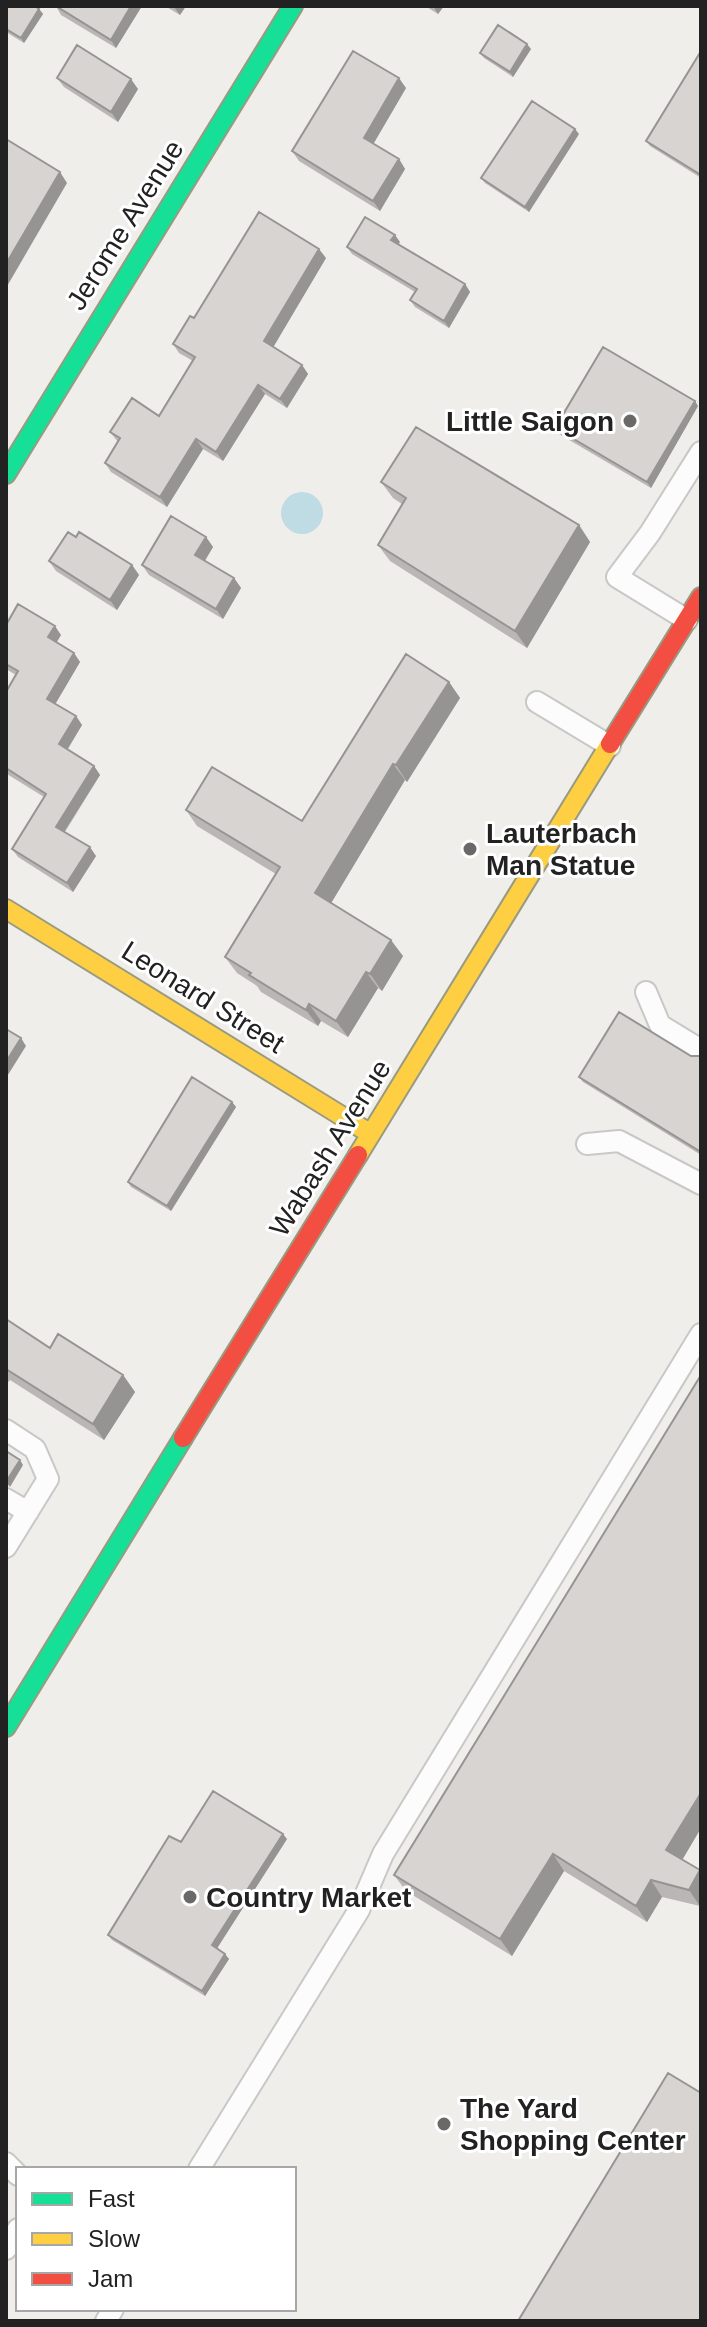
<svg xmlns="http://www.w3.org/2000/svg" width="707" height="2327" font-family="Arial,sans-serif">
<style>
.water{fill:#bfdbe3}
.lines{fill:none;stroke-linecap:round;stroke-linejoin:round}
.lane-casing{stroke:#c9c8c7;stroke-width:24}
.fast-casing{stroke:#999a82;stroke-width:22}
.slow-casing{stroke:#999a82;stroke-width:22}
.jam-casing{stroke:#999a82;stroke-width:22}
.lane{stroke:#fdfcfc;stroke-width:20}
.fast{stroke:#16e098;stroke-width:18}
.slow{stroke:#ffcf43;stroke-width:18}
.jam{stroke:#f24e42;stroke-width:18}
.wall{fill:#b9b6b5}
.shaded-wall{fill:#969493}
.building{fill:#d7d4d2;stroke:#969493;stroke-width:2}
.poi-dot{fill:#6a6968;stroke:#fff;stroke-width:3}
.labels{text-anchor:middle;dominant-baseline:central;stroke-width:6;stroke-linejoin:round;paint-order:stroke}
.street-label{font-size:28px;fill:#222;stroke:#fff}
.poi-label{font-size:28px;font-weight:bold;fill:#222;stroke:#fff;text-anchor:start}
</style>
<rect width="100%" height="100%" fill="#f0eeeb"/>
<!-- water -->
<path class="water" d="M281 513a21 21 0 1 1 42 0a21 21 0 1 1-42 0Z"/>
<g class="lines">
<!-- lane casing -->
<g class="lane-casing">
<path id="lane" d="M687,620L617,577L650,533L701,452
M537,702L610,746
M646,992L660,1025L701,1050
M587,1144L619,1141L701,1184
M6,1430L35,1449L48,1479L6,1547
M6,1499L28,1512
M6,2163L18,2175
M199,2169L359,1910L383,1854L701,1334
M6,2249L18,2229
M106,2321L113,2309"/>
</g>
<!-- fast casing -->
<g class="fast-casing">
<path id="fast" d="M6,474L293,6
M6,1727L183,1438"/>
</g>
<!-- slow casing -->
<g class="slow-casing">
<path id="slow" d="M6,909L371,1134
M358,1155L610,744"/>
</g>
<!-- jam casing -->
<g class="jam-casing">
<path id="jam" d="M610,744L701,597
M183,1438L358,1155"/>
</g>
<!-- lane -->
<use href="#lane" class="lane"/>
<!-- fast -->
<use href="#fast" class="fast"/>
<!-- slow -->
<use href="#slow" class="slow"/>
<!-- jam -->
<use href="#jam" class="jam"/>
</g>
<!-- wall -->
<path class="wall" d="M6,6L39,9L43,14L24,43L6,32Z
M56,6H142L116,48L61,15Z
M165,6H186L180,15Z
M425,6H444L438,14Z
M531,49L513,77L484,58L480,53Z
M701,51V178L650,146L646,141Z
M57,78L138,89L118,122L64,87Z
M406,88L373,144L399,159L405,169L380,211L299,161L292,151Z
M579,134L529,212L485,183L481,178Z
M400,242L398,244L465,284L470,292L449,328L415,307L410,300L415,292L352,254L347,247Z
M326,258L273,347L302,365L308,374L287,408L265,394L223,461L203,449L167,507L111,472L105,463L118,442L110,432L159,416L193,361L179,353L173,344L194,318Z
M698,406L651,488L559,434L555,428Z
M381,482L579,525L590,542L527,648L390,561L378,545L402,504L393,498Z
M76,537L132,565L139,575L117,610L56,571L49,561Z
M206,537L213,547L205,561L234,578L241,588L223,619L149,575L142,565Z
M6,625L61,635L57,642L74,653L80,662L55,704L76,716L82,725L68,749L94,766L100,775L65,832L96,856L73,892L18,857L12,849L44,797L7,774L6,775V692L16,675L6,669Z
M449,682L460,698L407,782L405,780L331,903L403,956L382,991L378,988L348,1037L321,1021L318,1026L261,992L257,986L237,973L225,957L276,874L197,826L186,810L302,821Z
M691,1056H701V1155L583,1082L579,1077Z
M232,1102L236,1107L171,1211L131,1187L128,1182Z
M6,1319L50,1348L123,1375L135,1392L104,1440L10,1380L6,1385Z
M701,1375V1828L682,1860L700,1906L662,1897L647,1922L564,1871L512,1956L406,1891L394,1875Z
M287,1839L217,1948L229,1959L205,1996L112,1940L108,1935L181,1842Z"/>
<!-- shaded-wall -->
<path class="shaded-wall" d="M131,6H142L116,48L111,40Z
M175,6H186L180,15L174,7Z
M433,6H444L438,14Z
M39,9L43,14L24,43L21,38Z
M527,44L531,49L513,77L510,72Z
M399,78L406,88L371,148L364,138Z
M131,79L138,89L118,122L111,112Z
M575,129L579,134L529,212L525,207Z
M399,159L405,169L380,211L373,201Z
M60,172L67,183L6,288V264Z
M395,235L400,242L396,248L391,240Z
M319,249L326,258L271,351L264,341Z
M465,284L470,292L449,328L444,321Z
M302,365L308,374L287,408L280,399Z
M258,385L265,394L223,461L216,452Z
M695,401L698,406L651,488L647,482Z
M196,439L203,449L167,507L160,497Z
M579,525L590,542L527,648L515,631Z
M206,537L213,547L202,565L195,555Z
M132,565L139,575L117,610L110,600Z
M234,578L241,588L223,619L216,609Z
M55,626L61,635L54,646L48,637Z
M74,653L80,662L53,708L47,699Z
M449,682L460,698L407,782L396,765Z
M76,716L82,725L65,753L59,744Z
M393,764L405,780L327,910L315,893Z
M94,766L100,775L62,835L56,827Z
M90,847L96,856L73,892L67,883Z
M391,940L403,956L382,991L370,974Z
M366,972L378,988L348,1037L336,1021Z
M309,1004L321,1021L318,1026L306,1010Z
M21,1038L26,1046L6,1078V1062Z
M232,1102L236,1107L171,1211L167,1206Z
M123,1375L135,1392L104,1440L93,1424Z
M20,1460L23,1465L10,1487L6,1482Z
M701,1793V1828L678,1867L666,1850Z
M283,1834L287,1839L216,1950L212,1945Z
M553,1854L564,1871L512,1956L500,1939Z
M700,1870L701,1872L700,1906L689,1890Z
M651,1880L662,1897L647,1922L636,1906Z
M225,1954L229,1959L205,1996L202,1991Z"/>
<!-- building -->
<path class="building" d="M6,6H35L39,9L21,38L6,29Z
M56,6H131L111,40Z
M498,25L527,44L510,72L480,53Z
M77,45L131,79L111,112L57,78Z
M353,51L399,78L364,138L399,159L373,201L292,151Z
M701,51V175L646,141Z
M532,101L575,129L525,207L481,178Z
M6,139L60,172L6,264Z
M259,212L319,249L264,341L302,365L280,399L258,385L216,452L196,439L160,497L105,463L120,438L110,432L132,398L159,416L195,357L173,344L190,316L194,318Z
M365,217L395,235L391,240L465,284L444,321L410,300L417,289L347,247Z
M603,347L695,401L647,482L555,428Z
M416,427L579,525L515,631L378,545L406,498L381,482Z
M171,516L206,537L195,555L234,578L216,609L142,565Z
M68,532L76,537L79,532L132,565L110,600L49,561Z
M18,604L55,626L48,637L74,653L47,699L76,716L59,744L94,766L56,827L90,847L67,883L12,849L46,794L6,768V692L18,671L6,664V625Z
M406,654L449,682L396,765L393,764L315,893L391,940L370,974L366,972L336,1021L309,1004L306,1010L249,975L251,973L225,957L280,867L186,810L212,767L302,821Z
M619,1012L691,1056H701V1152L579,1077Z
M6,1029L21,1038L6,1062Z
M192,1077L232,1102L167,1206L128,1182Z
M6,1319L50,1348L58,1334L123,1375L93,1424L6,1369Z
M701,1375V1793L666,1850L700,1870L689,1890L651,1880L636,1906L553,1854L500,1939L394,1875Z
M6,1451L20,1460L6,1482Z
M213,1791L283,1834L212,1945L225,1954L202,1991L108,1935L169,1836L181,1842Z
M668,2073L701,2093V2321H518Z"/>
<!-- markers -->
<g class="poi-dot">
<circle cx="630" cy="421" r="8"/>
<circle cx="470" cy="849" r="8"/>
<circle cx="190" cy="1897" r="8"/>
<circle cx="444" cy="2124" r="8"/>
</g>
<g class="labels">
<!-- street labels -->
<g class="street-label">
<text transform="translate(125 225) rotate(-58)">Jerome Avenue</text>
<text transform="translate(203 997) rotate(32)">Leonard Street</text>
<text transform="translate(330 1148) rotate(-58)">Wabash Avenue</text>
</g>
<!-- poi labels -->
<g class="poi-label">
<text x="614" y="421" text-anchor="end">Little Saigon</text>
<text x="486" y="833">Lauterbach<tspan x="486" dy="32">Man Statue</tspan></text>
<text x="206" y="1897">Country Market</text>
<text x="460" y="2108">The Yard<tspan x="460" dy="32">Shopping Center</tspan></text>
</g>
</g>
<!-- border -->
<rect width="707" height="2327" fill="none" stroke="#222222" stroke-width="16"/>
<!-- legend -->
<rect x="16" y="2167" width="280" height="144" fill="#ffffff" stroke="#a7a7a7" stroke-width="2"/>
<rect x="32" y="2193" width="40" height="12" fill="#16e098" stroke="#a7a7a7" stroke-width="2"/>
<text x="88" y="2207" font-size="24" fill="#222222">Fast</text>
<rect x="32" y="2233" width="40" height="12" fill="#ffcf43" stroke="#a7a7a7" stroke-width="2"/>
<text x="88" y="2247" font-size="24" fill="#222222">Slow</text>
<rect x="32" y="2273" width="40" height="12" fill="#f24e42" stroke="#a7a7a7" stroke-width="2"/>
<text x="88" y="2287" font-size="24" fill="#222222">Jam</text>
</svg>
